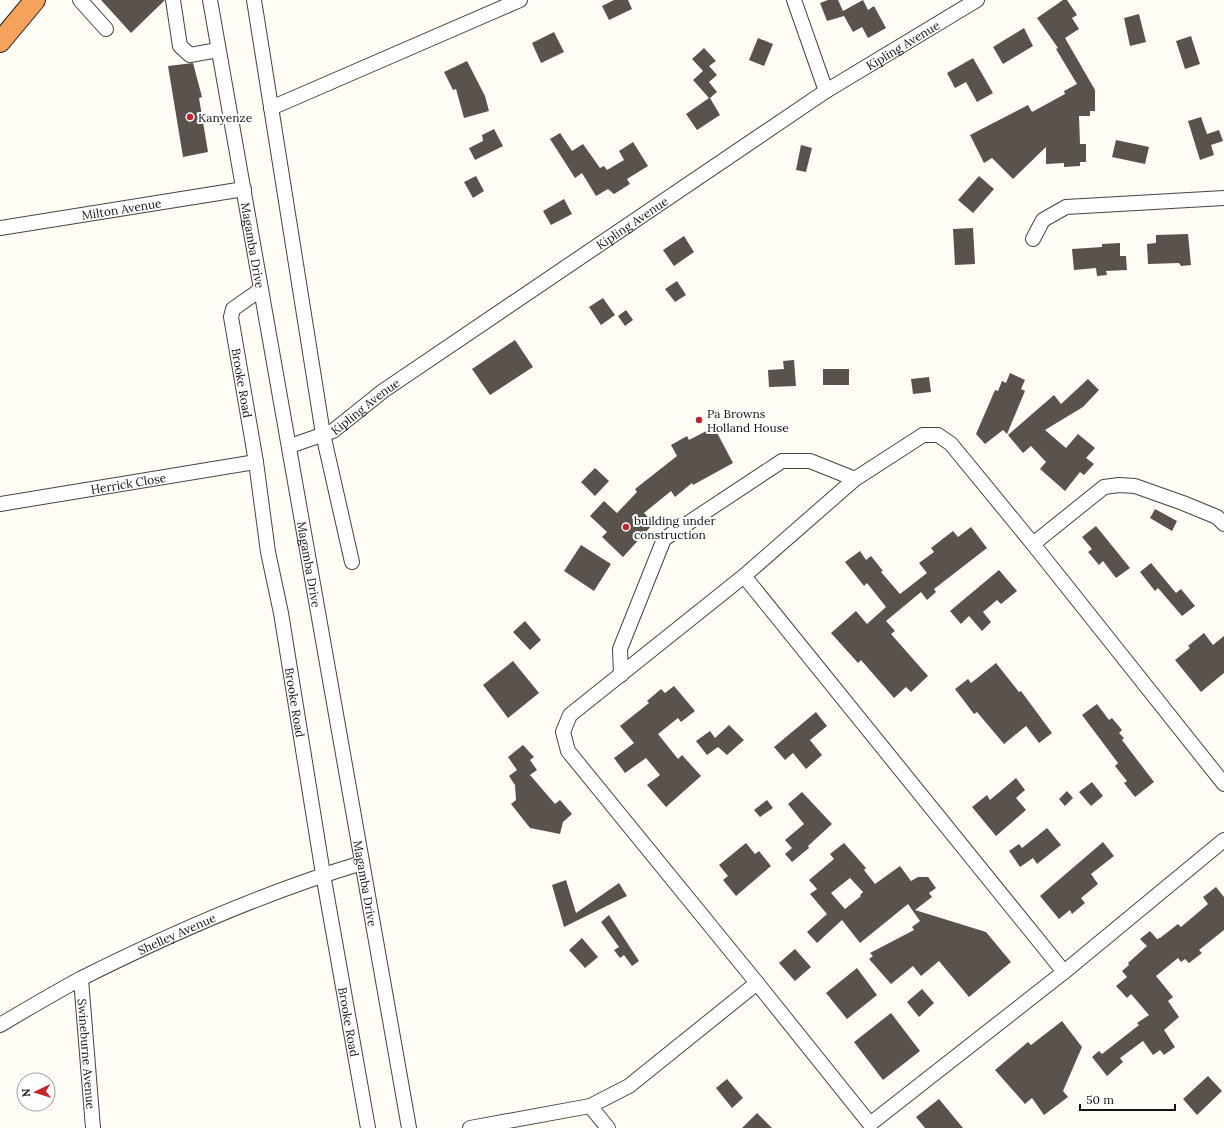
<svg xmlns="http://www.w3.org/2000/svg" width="1224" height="1128" font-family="Lora,serif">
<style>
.building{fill:#5a524d;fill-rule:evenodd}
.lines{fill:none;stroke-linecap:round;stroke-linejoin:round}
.minor-casing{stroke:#444;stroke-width:16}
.highway-casing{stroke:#222;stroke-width:22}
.minor{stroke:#fff;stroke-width:14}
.highway{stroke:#f5a25d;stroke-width:20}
.poi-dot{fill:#c4262e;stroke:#fff;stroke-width:1.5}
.labels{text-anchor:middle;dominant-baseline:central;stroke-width:4;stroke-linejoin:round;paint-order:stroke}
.street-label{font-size:12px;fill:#111;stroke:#fff}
.poi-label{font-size:12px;fill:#111;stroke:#fff;text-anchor:start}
</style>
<rect width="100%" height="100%" fill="#fffdf5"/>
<!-- building -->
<path class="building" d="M101,0H165L131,33Z
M614,0H628L632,9L609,20L602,6Z
M828,0H838L843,11L863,0L868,10L874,6L886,28L868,38L862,27L853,32L844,16L827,21L820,3Z
M1063,0H1067L1077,15L1072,18L1079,29L1065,38L1095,90V111H1090V116H1079L1080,144H1086V162H1080V166L1064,167V163L1046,164V147L1013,179L992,158L984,163L970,135L1028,105L1032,112L1065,94L1064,91L1077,84L1056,49L1058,48L1037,18Z
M1139,14L1146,42L1130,46L1124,18Z
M1024,28L1033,46L1003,64L993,47Z
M554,32L564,52L541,63L532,43Z
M1191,36L1200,64L1185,69L1176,41Z
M758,38L773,44L764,66L749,60Z
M704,48L716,61L709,66L717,75L709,82L717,92L710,98L720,115L697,130L686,114L709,98L693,80L703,71L692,59Z
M973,58L993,93L977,102L966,82L955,88L947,73Z
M467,61L485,96L489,111L464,118L456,89L453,90L444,72Z
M193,63L202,97L199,98L208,152L183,157L168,66Z
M1201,117L1207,134L1219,130L1223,141L1211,145L1214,155L1200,160L1188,121Z
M494,129L503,146L475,160L469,148L483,141L482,135Z
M560,133L572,151L583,144L600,168L604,166L607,170L624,160L619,151L633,142L648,166L627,179L630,184L614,194L608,189L596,196L582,173L575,178L550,139Z
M1116,140L1149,147L1145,164L1112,157Z
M801,145L812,148L806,172L796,170Z
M476,176L484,191L473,198L464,182Z
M979,176L994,189L973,213L958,200Z
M564,199L572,214L551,225L543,211Z
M973,228L975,264L955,265L953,229Z
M1188,234L1191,265L1181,266L1179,263L1148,264L1147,244L1156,243V235Z
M684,236L694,252L674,266L663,250Z
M1120,243V256H1126L1127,270L1106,271L1107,275L1097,276L1096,268L1074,270L1072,249L1102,247V244Z
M677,281L686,295L675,302L665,289Z
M603,298L615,315L601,325L589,307Z
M626,310L633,320L625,326L618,316Z
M515,340L533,367L490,395L472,369Z
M794,360L796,386L769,387L768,370L784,369L783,361Z
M823,369H849V385H823Z
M1010,373L1025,380L1021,389L1025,391L1007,434L1003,430L985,444L976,434L995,390L998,391L1002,381L1006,383Z
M929,377L931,392L913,394L911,379Z
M1088,379L1099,390L1083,407L1045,430L1066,448L1078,434L1095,448L1086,458L1094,464L1084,475L1080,472L1065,491L1040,469L1046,462L1031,446L1023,453L1008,435L1054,395L1061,404Z
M714,427L733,463L693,485L692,483L675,497L671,491L644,513L654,523L623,557L602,537L607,532L590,516L604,501L617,513L637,492L635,489L677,456L671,445L687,436L689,440Z
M595,468L609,481L595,496L581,482Z
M1155,509L1177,521L1172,531L1150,518Z
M1096,526L1130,568L1116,578L1103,561L1099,565L1088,552L1092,549L1082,537Z
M971,527L987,548L934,589L936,592L927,600L921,592L886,621L895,631L891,634L928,676L911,692L906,687L894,698L861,660L858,663L831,633L856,611L867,624L886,607L867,583L864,586L845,562L860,551L866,560L871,556L883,571L881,572L900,594L927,573L919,563L934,552L931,548L953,531L958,537Z
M581,545L611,564L594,591L564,571Z
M1151,563L1176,593L1181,589L1195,606L1182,616L1158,588L1155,591L1140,572Z
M999,570L1017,591L1001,604L997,600L983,612L991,622L982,631L969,616L961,624L950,611Z
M525,621L541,640L530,650L513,632Z
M1204,633L1213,645L1224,636V673L1201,692L1175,660L1190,648L1188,646Z
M513,661L539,693L508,718L483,685Z
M996,663L1019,692L1021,691L1052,733L1039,743L1026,726L1004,744L977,712L974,714L955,689L968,679L971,683Z
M674,686L695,711L681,722L678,718L658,734L678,759L682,755L701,776L666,807L647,785L660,775L646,758L625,773L614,758L634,743L620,726L649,703L647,701L661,689L665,693Z
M1097,704L1109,720L1112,718L1122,730L1119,733L1124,738L1122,740L1154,782L1135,797L1124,783L1127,781L1115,766L1118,763L1082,715Z
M816,712L827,726L810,740L822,755L806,769L793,753L785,760L774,747Z
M729,725L744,740L727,755L718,747L707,755L696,741L710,731L715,738Z
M523,745L534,757L530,760L537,770L530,775L555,804L560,800L572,814L563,822L560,834L530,828L511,804L516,800L515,785L509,776L517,770L508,757Z
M1016,778L1025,790L1016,798L1026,810L996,836L972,807L987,795L990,800Z
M1092,782L1103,796L1091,806L1079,792Z
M1067,791L1073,798L1065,806L1059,799Z
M802,792L832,824L808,846L809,848L792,862L785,854L792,848L785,840L804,824L788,804Z
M767,800L773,808L760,817L754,810Z
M1047,828L1061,845L1037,864L1033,858L1020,867L1009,851L1019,844L1022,848Z
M1103,842L1114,856L1091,874L1098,884L1081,898L1085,903L1072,914L1070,910L1059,919L1040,896Z
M746,843L755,854L759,851L771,866L736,896L723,880L728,876L719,865Z
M844,843L866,868L864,870L875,884L900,866L911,881L918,877H928L936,888L929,893L932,897L915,910L986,932L1011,962L969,997L939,961L921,976L913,966L891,984L869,959L873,956L870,953L914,930L912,927L920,921L908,904L860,943L842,920L817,943L807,932L827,914L810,894L817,889L809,880L834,859L830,854ZM850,878L863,892L860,895L861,896L845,909L831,893Z
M566,880L576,913L619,883L627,896L564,927L552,885Z
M1216,887L1224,897V930L1199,950L1202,953L1189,963L1185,959L1181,962L1178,958L1156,976L1173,997L1168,1001L1179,1017L1164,1030L1175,1047L1164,1055L1160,1050L1153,1055L1143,1041L1120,1058L1123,1062L1107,1076L1092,1057L1099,1051L1102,1054L1139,1025L1137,1023L1149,1015L1131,994L1127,998L1116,986L1127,977L1122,971L1129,965L1128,963L1147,946L1140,939L1150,931L1157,939L1160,938L1178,924L1181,927L1208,904L1203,897Z
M609,915L639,961L632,966L624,955L620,958L614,950L619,947L601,922Z
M582,938L598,957L585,968L569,950Z
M795,949L811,967L795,981L779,963Z
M857,968L877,995L847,1019L826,993Z
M922,989L934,1003L919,1017L907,1002Z
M891,1013L920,1051L883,1080L854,1042Z
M1062,1021L1082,1047L1063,1091L1068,1097L1044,1115L1032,1098L1025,1104L995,1070L1028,1042L1031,1045Z
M1208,1076L1222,1091L1197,1115L1183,1099Z
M727,1079L743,1098L732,1108L716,1088Z
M939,1099L963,1128H925L916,1117Z
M757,1113L772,1128H742Z"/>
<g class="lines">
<!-- minor casing -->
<g class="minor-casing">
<g id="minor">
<path d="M80,0L106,29"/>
<path d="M173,0L180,46L190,55L218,50"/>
<path id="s1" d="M210,0L409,1128"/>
<path d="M254,0L323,434L352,562"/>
<path d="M794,0L826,91"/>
<path d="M271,108L520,0"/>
<path id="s2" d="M0,228L244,189"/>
<path d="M1033,239L1043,220L1066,207L1224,198"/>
<path id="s3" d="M260,290L233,309L231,317L256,462L268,552L281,613L323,874L368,1128"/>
<path id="s4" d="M290,446L333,431L383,391L826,91L977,0"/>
<path id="s5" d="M0,504L256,462"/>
<path d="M1033,544L1104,487L1119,485L1135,486L1183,503L1217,517L1224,524"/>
<path d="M744,576L1064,972"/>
<path d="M621,675L620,649L664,539L782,461H810L855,479"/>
<path id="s6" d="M81,979L93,1128"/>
<path d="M757,983L870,1124L1064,972L1224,840"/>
<path id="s7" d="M0,1025C27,1009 54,993 82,978C172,933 265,892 362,863"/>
<path d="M590,1106L608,1128"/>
<path d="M470,1128L590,1106L629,1086L757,983L568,751L563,732L570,715L744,576L855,479L923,435H938L951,444L1033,544L1224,784"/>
</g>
</g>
<!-- highway casing -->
<g class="highway-casing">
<path id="highway" d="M0,42L35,0"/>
</g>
<!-- minor -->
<use href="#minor" class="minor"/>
<!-- highway -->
<use href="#highway" class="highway"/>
</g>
<!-- markers -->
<g class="poi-dot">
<circle cx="190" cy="117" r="4"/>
<circle cx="699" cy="420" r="4"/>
<circle cx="626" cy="527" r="4"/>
</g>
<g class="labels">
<!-- street labels -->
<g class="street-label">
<text stroke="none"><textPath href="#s4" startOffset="734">Kipling Avenue</textPath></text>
<text stroke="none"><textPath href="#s2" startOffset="123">Milton Avenue</textPath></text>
<text stroke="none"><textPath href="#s4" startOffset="410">Kipling Avenue</textPath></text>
<text stroke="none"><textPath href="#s1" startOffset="249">Magamba Drive</textPath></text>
<text stroke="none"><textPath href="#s3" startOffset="108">Brooke Road</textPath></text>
<text stroke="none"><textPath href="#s4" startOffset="86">Kipling Avenue</textPath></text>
<text stroke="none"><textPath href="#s5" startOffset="130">Herrick Close</textPath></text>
<text stroke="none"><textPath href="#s1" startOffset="573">Magamba Drive</textPath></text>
<text stroke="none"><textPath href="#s3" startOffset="432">Brooke Road</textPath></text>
<text stroke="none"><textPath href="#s1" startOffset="897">Magamba Drive</textPath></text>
<text stroke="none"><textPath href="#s7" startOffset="199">Shelley Avenue</textPath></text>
<text stroke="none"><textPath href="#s3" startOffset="756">Brooke Road</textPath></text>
<text stroke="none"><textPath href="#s6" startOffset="75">Swineburne Avenue</textPath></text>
</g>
<!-- poi labels -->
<g class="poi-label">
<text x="198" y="117">Kanyenze</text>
<text x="707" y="413">Pa Browns<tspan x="707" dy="14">Holland House</tspan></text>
<text x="634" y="520">building under<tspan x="634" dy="14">construction</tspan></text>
</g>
</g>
<!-- north arrow -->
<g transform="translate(36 1092) rotate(266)"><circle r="19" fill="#ffffff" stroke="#a0a0a0"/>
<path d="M0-3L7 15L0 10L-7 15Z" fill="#c4262e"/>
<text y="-6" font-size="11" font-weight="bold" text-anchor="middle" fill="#111111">N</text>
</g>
<!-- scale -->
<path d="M1080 1104v6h95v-6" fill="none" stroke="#111111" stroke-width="2"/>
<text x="1086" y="1104" font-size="12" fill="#111111" stroke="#ffffff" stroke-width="3" paint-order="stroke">50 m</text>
</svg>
